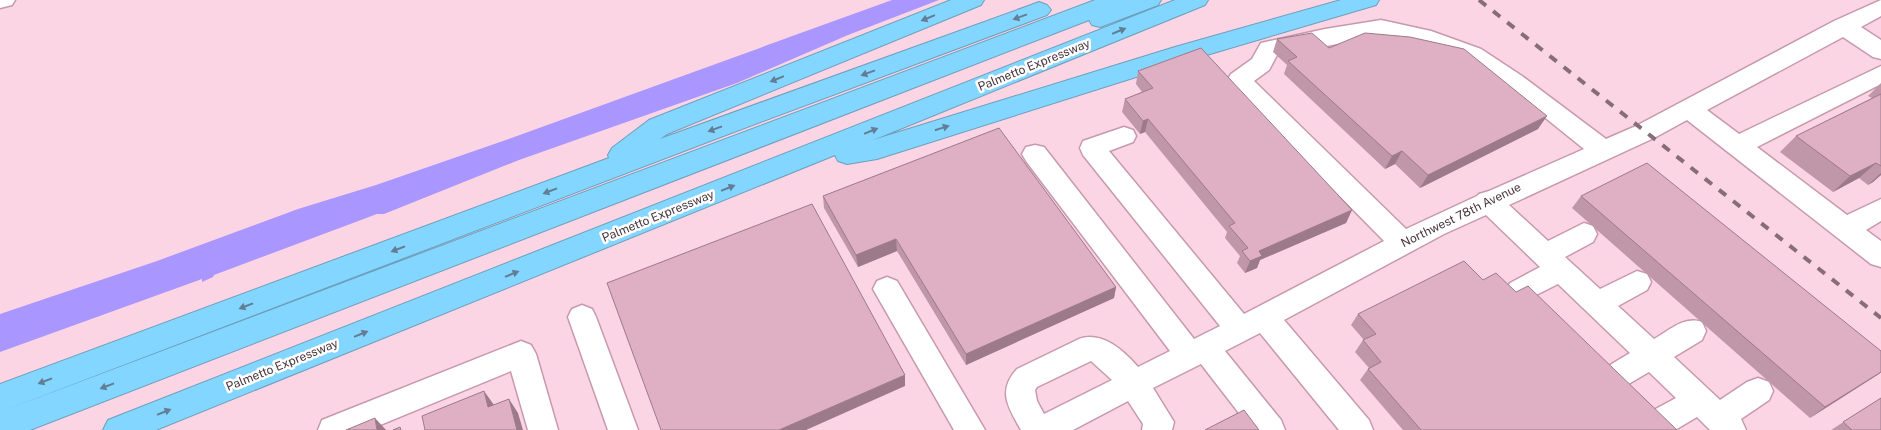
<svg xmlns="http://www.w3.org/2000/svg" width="1881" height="430" font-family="'Public Sans',sans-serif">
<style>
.water{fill:#a996fe}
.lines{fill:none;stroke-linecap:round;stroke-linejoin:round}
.minor-casing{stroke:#c799ad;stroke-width:3}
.highway-casing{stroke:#6e9ebb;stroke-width:2}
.minor{fill:#fff;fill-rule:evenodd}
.highway{fill:#83d6ff;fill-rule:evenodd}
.rail{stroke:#876d77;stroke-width:4;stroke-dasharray:9 9;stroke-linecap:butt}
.wall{fill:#c096a9}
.shaded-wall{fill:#9c7a89}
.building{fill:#dfafc4;stroke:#9c7a89}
.oneway{fill:#637d94}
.labels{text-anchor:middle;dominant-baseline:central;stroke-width:5;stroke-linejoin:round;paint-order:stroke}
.street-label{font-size:12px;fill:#48353d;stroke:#fff}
</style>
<rect width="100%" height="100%" fill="#fcd5e5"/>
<!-- water -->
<path class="water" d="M892,0H939L848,35L737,83L519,160L384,214H377L214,275L213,277L202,282V279L0,352V314L157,261L298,209L376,185L503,141Z"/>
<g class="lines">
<!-- minor casing -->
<g class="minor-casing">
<path id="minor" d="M0,0H15L12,5L0,8Z
M1881,0V16L1861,27L1881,40V59L1873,57L1843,37L1707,110L1739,134L1881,66V84L1757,147L1847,215L1881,199V221L1866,230L1881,241V267L1871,264L1687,120L1654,138L1509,205L1548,241L1584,223L1593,226L1597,234L1593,242L1565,257L1600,289L1637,271L1647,274L1651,282L1647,290L1618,306L1654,339C1670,330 1684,316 1702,322L1706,331L1702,340L1674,357L1720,400L1747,382L1758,378L1769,382L1773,391L1769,400L1741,419L1746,430H1710L1697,417L1675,430H1649L1646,422L1650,412L1676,398L1649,372L1625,386L1615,390L1605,386L1600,377L1605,368L1630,353L1558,284L1520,303L1510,299L1506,291L1510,283L1540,267L1486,215L1444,234L1284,320L1369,420L1373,430H1339L1260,333L1225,351L1281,420L1285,430H1252L1201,364L1153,388L1174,422L1172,430H1142L1143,424L1128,401L1073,430H1021C1008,407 997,391 1017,369L1079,339C1102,331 1123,350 1138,367L1170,351L1026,161L1022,154L1026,147L1035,145L1044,147L1194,339L1220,326L1083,155L1080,148L1083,141L1124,127L1133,130L1136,136L1133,142L1109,151L1244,314L1384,241L1231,86L1227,80L1231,74L1252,59L1261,43L1325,29L1381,20L1431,31L1481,49L1522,76L1606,139L1636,126L1834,21ZM1381,36C1409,42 1440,47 1466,61C1508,85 1546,119 1584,149L1489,191L1479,194L1477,196L1406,229L1254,81L1269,70L1277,55ZM1091,361L1112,380L1044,414L1037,401L1035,390L1037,387Z
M887,277L897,281L985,430H954L873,289L877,281Z
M582,305L592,309L596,317L638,430H608L568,317L572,309Z
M521,341L531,345L536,354L558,430H528L511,371L368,430H318L322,420Z"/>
</g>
<!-- highway casing -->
<g class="highway-casing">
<path id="highway" d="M951,0H984L981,5L667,134L660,139L1031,5L1039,2L1047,5L1051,10L1047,15L718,138L0,412V384L609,158L608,155L612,148L649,120Z
M1095,0H1161L1158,5L1100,27L1092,25L1089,20L30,430H0V412Z
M1175,0H1208L1205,5L873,140L1175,47L1341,0H1379L1376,5L1193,59L877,159L847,164L838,161L835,155L156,430H103L108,420Z"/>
</g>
<!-- minor -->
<use href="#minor" class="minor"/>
<!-- highway -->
<use href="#highway" class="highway"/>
<!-- rail -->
<path class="rail" d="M1479,0L1881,318"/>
</g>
<!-- wall -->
<path class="wall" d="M1277,39L1329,48L1538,129L1420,188L1395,164L1385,169L1284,74L1287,65L1273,52Z
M1138,71L1352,210L1346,223L1260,260L1257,268L1245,273L1237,263L1240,256L1225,238L1227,232L1145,132L1140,134L1122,112L1125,99L1142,92L1136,84Z
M1881,83V175L1873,182L1868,185L1859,178L1833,192L1780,152L1796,136L1872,98L1868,96Z
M823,196L1116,287L1114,298L966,365L897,251L858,267L824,208Z
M1581,196L1881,372L1810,418L1572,208Z
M1483,280L1516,292L1677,430H1403L1360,380L1368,369L1369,368L1355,352L1363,340H1364L1351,325L1358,314Z
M1881,398V430H1831Z"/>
<!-- shaded-wall -->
<path class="shaded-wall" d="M1547,116L1538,129L1420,188L1428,175Z
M1148,119L1145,132L1140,134L1143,121Z
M1402,151L1395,164L1385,169L1392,156Z
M1876,163L1859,178L1833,192L1850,176Z
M1881,173V175L1873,182L1868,185Z
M1352,210L1346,223L1260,260L1257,268L1245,273L1250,261L1259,251Z
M896,239L897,251L858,267L856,255Z
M1116,287L1114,298L966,365V354Z
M1881,372L1879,374L1810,418L1825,407Z
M905,375V386L806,430H779Z
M484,391L494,405L498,421L488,407Z
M509,399L518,413L523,430H517Z
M375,418L386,430H377Z"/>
<!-- building -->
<path class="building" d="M1312,33L1329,48L1365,33L1410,37L1464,49L1547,116L1428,175L1402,151L1392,156L1288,61L1297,57L1277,39Z
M1201,48L1352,210L1259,251L1262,256L1250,261L1242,251L1248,248L1229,226L1235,223L1148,119L1143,121L1125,99L1153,88L1138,71Z
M1881,94V166L1876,163L1850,176L1796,136Z
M999,128L1116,287L966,354L896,239L856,255L823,196Z
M1647,163L1881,351V372L1825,407L1581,196Z
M812,204L905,375L779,430H661L607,283Z
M1464,261L1483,280L1496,273L1516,292L1528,286L1677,430H1421L1368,369L1381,362L1363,340L1376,334L1358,314Z
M484,391L488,407L509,399L517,430H425L422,416Z
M1881,398V430H1852L1843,422Z
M1244,410L1259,430H1205Z
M375,418L377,430H346Z
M400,427L401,430H393Z"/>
<!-- one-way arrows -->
<defs><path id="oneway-solid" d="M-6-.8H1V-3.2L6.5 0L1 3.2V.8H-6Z" transform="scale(1.25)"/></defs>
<g class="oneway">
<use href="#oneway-solid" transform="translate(1020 17) rotate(160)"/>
<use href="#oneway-solid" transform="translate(928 18) rotate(158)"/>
<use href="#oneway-solid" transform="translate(1119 31) rotate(-22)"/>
<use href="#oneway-solid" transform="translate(868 73) rotate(160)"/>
<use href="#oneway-solid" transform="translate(777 79) rotate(158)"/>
<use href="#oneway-solid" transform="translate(942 128) rotate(-17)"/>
<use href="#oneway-solid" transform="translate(715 129) rotate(160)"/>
<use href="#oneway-solid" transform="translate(871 131) rotate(-22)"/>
<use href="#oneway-solid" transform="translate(728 188) rotate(-22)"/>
<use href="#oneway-solid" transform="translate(550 191) rotate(159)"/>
<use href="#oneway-solid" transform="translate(398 249) rotate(159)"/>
<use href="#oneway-solid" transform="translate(512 274) rotate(-22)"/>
<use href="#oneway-solid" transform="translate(246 306) rotate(159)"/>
<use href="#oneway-solid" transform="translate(361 334) rotate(-22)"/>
<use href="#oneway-solid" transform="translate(45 381) rotate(159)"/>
<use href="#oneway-solid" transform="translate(107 386) rotate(159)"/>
<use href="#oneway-solid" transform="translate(164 412) rotate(-22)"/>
</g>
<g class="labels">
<!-- street labels -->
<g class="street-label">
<text transform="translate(1034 65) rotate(-22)">Palmetto Expressway</text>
<text transform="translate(1461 215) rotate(-26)">Northwest 78th Avenue</text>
<text transform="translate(658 216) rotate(-22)">Palmetto Expressway</text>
<text transform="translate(282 365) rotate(-22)">Palmetto Expressway</text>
</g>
</g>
</svg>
